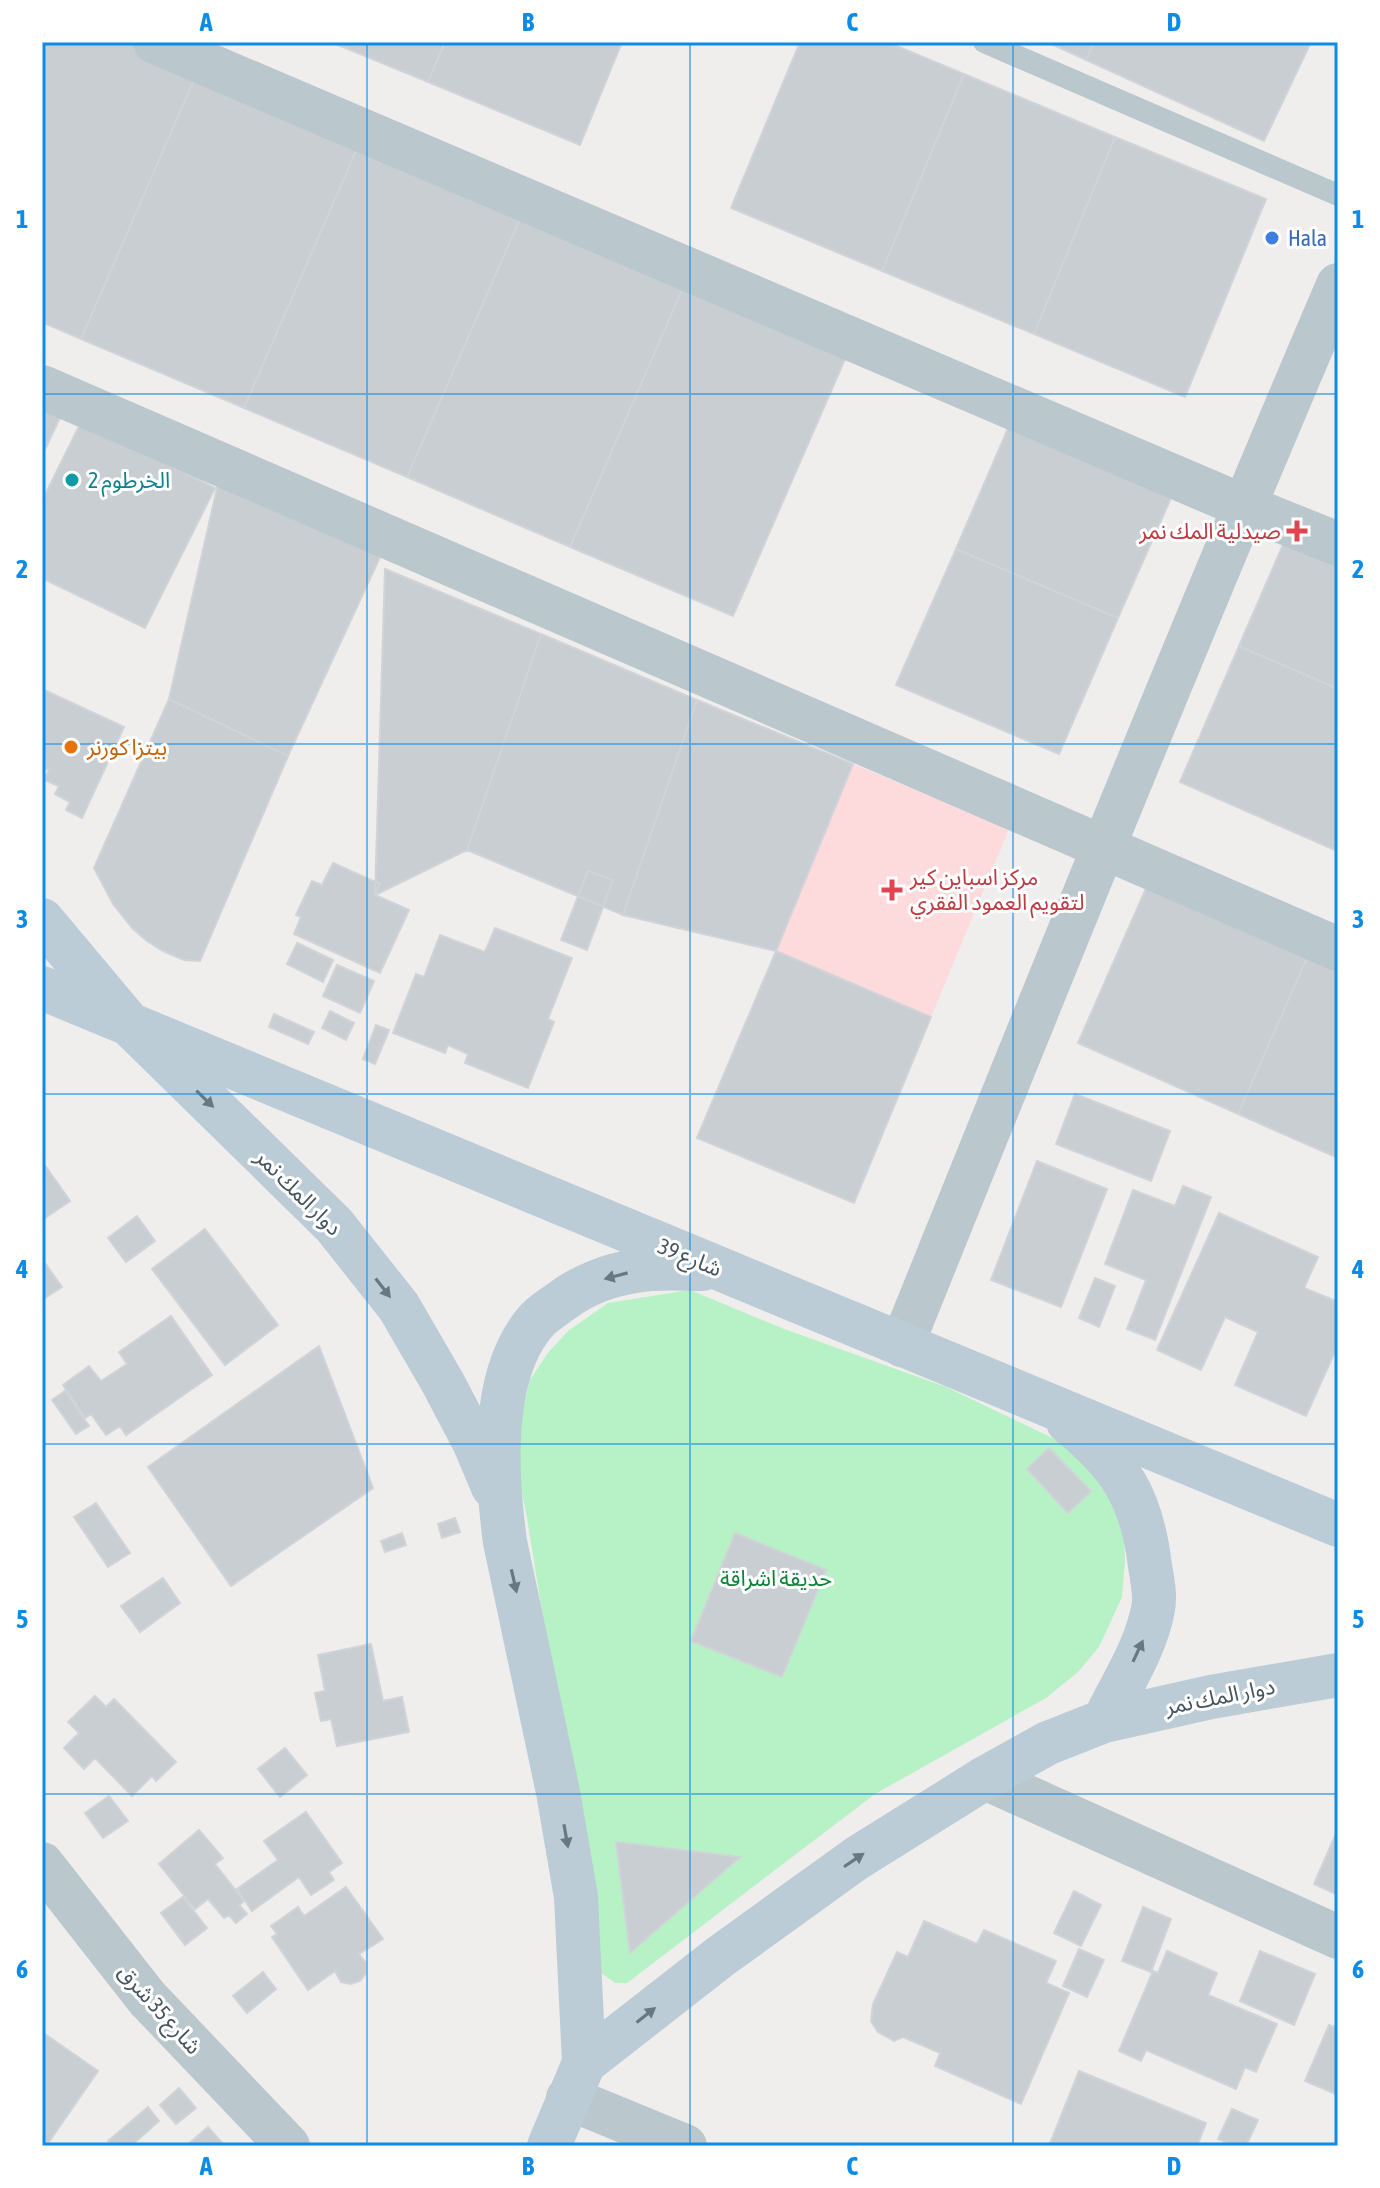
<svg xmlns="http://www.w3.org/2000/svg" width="1380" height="2188" font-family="'Asap Condensed','Noto Sans Arabic',sans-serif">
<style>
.medical{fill:#fddadc}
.green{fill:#b6f2c5}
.building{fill:#c9ced2;stroke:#d0d4d9;stroke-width:2}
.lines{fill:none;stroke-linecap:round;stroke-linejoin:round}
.lane{stroke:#bac8ce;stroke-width:22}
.street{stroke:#bac8ce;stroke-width:44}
.secondary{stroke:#bcccd6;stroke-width:44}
.oneway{fill:#687881}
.grid{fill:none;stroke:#0c8be7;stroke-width:2;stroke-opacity:0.55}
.shop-dot{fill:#3f7fe0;stroke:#fff;stroke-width:3}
.culture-dot{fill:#0f9aa8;stroke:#fff;stroke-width:3}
.health-dot{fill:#e0444e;stroke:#fff;stroke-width:3}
.food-dot{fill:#e8710a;stroke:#fff;stroke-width:3}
.labels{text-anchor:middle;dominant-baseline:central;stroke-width:6;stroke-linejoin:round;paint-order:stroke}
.shop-label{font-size:22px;fill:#366cbe;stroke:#fff;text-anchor:start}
.culture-label{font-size:22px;fill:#0d838f;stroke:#fff;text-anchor:start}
.health-label{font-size:22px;fill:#be3a42;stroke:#fff;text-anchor:end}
.food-label{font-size:22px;fill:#c56008;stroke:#fff;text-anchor:start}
.street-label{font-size:22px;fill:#44545c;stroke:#fff}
.park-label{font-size:22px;fill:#0e8338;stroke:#fff}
.neatline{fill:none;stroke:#0c8be7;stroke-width:3}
.grid-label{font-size:26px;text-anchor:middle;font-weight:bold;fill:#0c8be7}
</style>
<rect width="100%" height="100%" fill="#f0eded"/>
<!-- medical -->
<path class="medical" d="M853,764L1009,829L931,1017L776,951Z"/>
<!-- green -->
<path class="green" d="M690,1290L784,1329L946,1387L1084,1453L1123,1514L1125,1560L1122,1597L1099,1647L1078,1672L1046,1698L875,1794L627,1983H615L600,1972L527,1518L518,1473L517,1433L530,1380L547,1354L568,1331L608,1303Z"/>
<!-- building -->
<path class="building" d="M42,42H143L200,66L81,339L42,322Z
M331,42H445L428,82Z
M445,42H622L580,145L428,82Z
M800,42H887L964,74L882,271L731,208Z
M1047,42H1094L1086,60Z
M1094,42H1311L1264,141L1086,60Z
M200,66L363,135L244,408L81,339Z
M964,74L1115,137L1034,334L882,271Z
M363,135L526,205L407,477L244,408Z
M1115,137L1266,199L1185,397L1034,334Z
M526,205L689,274L570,547L407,477Z
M689,274L852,343L733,616L570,547Z
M42,400L64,409L42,456Z
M1015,412L1178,482L1118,618L956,549Z
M81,422L215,488L145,628L42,578V501Z
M218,484L381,555L288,756L169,699Z
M1298,510L1338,527V689L1239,646Z
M956,549L1118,618L1059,754L896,685Z
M385,569L541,634L467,850L375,895Z
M541,634L697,700L623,915L467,850Z
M1239,646L1338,689L1337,851L1180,782Z
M42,689L124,727L82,818L66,810L70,802L55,794L59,786L44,780L49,770L42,767Z
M169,699L288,756L200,961L184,960L163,951L147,941L133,929L113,904L94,868Z
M697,700L853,764L776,951L623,915Z
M1158,861L1318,933L1238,1114L1078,1043Z
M333,863L380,884L375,895L409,910L380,973L294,934L301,917L296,915L312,881L322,885Z
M588,871L613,880L587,950L561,940Z
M495,928L572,958L548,1019L554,1022L528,1088L465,1063L468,1054L448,1045L445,1053L393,1033L416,974L424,977L440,935L485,952Z
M1318,933L1338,942V1158L1238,1114Z
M297,943L333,960L323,982L287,964Z
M776,951L931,1017L854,1203L697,1138Z
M337,965L374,981L360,1013L323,996Z
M330,1011L354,1023L346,1040L322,1028Z
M274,1014L314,1032L308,1044L269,1027Z
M376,1025L389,1030L375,1064L363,1059Z
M1075,1094L1170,1131L1151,1181L1056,1144Z
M42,1161L70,1201L42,1220Z
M1037,1161L1107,1189L1061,1307L991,1280Z
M1183,1186L1211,1197L1155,1340L1127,1329L1146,1280L1105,1264L1133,1190L1175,1206Z
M1219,1213L1318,1257L1304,1288L1338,1302V1345L1306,1416L1235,1385L1258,1332L1225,1317L1201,1370L1157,1350Z
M137,1216L155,1241L126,1262L108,1238Z
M205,1229L278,1325L225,1365L152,1269Z
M42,1259L62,1287L42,1300Z
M1095,1278L1115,1286L1099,1327L1079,1318Z
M171,1316L212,1375L126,1435L120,1426L106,1435L91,1414L85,1418L63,1385L89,1366L101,1381L127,1364L119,1352Z
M319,1346L373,1488L231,1586L148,1467Z
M65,1391L89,1426L76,1434L52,1400Z
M1049,1448L1091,1491L1068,1513L1027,1469Z
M96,1503L130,1553L108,1567L74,1517Z
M455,1518L460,1532L442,1538L438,1524Z
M402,1533L406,1545L385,1552L381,1541Z
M735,1533L826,1570L782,1677L691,1641Z
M163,1578L180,1603L140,1632L121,1606Z
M371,1644L383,1701L402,1697L409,1732L337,1746L331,1719L321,1721L315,1693L325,1691L318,1655Z
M95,1696L106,1707L114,1699L176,1762L156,1781L152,1776L132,1796L95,1758L84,1769L64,1748L79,1733L68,1722Z
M285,1748L307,1775L280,1797L258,1769Z
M109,1796L128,1821L103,1838L85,1813Z
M306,1812L342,1863L329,1872L334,1880L311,1895L299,1877L252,1911L237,1889L278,1860L264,1841Z
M1338,1829V1895L1314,1884Z
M199,1830L223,1858L215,1864L244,1901L239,1905L247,1914L236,1923L229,1915L224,1918L208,1899L195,1909L159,1864Z
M616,1842L740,1857L630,1953Z
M346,1887L383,1939L359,1954L366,1963V1973L360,1981L351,1984L341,1982L335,1971L308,1990L272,1937L277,1934L271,1926L298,1907L304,1916Z
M1074,1891L1101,1905L1081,1946L1054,1933Z
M183,1897L207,1928L185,1945L161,1913Z
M1143,1907L1171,1919L1151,1972L1122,1961Z
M924,1921L977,1944L984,1930L1056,1961L1046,1983L1069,1993L1021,2104L935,2066L940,2053L903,2037L894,2041L878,2032L871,2021L873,2004L897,1952L908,1957Z
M1079,1949L1104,1960L1087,1997L1063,1986Z
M1167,1951L1217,1973L1208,1995L1277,2024L1256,2072L1245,2067L1236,2089L1146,2050L1141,2061L1119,2051L1153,1971L1158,1973Z
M1260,1951L1315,1974L1294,2025L1240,2001Z
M263,1972L276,1989L247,2013L233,1996Z
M1329,2025L1338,2028V2095L1305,2081Z
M42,2032L98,2071L46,2146L42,2145Z
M1079,2071L1206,2123L1197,2146H1049Z
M179,2088L196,2108L176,2124L160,2105Z
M148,2107L159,2121L131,2146H113L108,2141Z
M1232,2109L1258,2120L1246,2146H1235L1218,2139Z
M208,2127L225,2146H186Z"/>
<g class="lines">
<!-- lane -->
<path class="lane" d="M984,42L1338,195"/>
<!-- street -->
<path class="street" d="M155,42L1243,506L1338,544
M42,387L1338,949
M902,1345C1045,990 1188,636 1338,285
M985,1778L1338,1937
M42,1864L147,1998L288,2146
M568,2098L685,2146"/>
<!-- secondary -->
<path class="secondary" d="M42,920L130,1025L334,1225L399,1307L443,1383L474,1442L493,1487
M42,988L1338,1525
M1068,1422C1121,1465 1142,1498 1150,1566C1152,1579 1156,1596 1153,1609C1146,1648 1121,1685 1104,1721
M584,2063L721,1956L857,1858L985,1778L1048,1743L1104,1721L1211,1697L1338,1675
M549,2146L584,2063L576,1897L558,1792L505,1542C496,1475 489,1372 538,1319C545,1312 555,1306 563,1300C583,1285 610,1275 635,1271C658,1267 680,1269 703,1269"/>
</g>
<!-- one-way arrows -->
<defs><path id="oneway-solid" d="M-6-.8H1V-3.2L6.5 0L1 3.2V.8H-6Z" transform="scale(2)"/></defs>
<g class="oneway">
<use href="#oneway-solid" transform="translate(205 1099) rotate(44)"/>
<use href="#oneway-solid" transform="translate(616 1276) rotate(165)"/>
<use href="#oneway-solid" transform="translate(383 1288) rotate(52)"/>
<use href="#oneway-solid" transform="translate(514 1581) rotate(77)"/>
<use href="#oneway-solid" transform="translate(1138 1651) rotate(-65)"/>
<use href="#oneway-solid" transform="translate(566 1836) rotate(80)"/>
<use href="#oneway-solid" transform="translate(854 1860) rotate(-34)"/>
<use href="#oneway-solid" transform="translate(646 2015) rotate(-38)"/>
</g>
<!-- grid -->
<path class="grid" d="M367,42V2146M690,42V2146M1013,42V2146M42,394H1338M42,744H1338M42,1094H1338M42,1444H1338M42,1794H1338"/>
<!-- markers -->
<circle class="shop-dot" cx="1272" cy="238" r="8"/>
<circle class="culture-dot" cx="72" cy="480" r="8"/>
<g class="health-dot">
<path d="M1293 519h8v8h8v8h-8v8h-8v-8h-8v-8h8z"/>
<path d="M888 878h8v8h8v8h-8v8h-8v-8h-8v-8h8z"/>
</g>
<circle class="food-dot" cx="71" cy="747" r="8"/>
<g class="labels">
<!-- shop labels -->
<g class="shop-label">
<text x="1288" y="238">Hala</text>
</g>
<!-- culture labels -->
<g class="culture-label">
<text x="88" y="480">الخرطوم 2</text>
</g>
<!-- health labels -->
<g class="health-label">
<text x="1281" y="531">صيدلية المك نمر</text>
<text x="910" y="877" text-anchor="start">مركز اسباين كير<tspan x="910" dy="25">لتقويم العمود الفقري</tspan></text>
</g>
<!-- food labels -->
<g class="food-label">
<text x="87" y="747">بيتزا كورنر</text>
</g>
<!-- street labels -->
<g class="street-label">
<text transform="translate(299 1192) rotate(45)">دوار المك نمر</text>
<text transform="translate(690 1257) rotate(22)">شارع 39</text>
<text transform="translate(1220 1696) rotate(-11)">دوار المك نمر</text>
<text transform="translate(160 2009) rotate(48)">شارع 35 شرق</text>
</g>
<!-- park labels -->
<g class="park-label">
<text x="776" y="1578">حديقة اشراقة</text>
</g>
</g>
<!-- border -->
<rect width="1380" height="2188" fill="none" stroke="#ffffff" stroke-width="88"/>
<rect x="44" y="44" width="1292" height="2100" class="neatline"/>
<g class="grid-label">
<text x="206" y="31">A</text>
<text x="528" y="31">B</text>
<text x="852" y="31">C</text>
<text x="1174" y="31">D</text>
<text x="22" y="228">1</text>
<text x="1358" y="228">1</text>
<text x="22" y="578">2</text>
<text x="1358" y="578">2</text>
<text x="22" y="928">3</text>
<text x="1358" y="928">3</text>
<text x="22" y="1278">4</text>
<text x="1358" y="1278">4</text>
<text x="22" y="1628">5</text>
<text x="1358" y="1628">5</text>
<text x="22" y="1978">6</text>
<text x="1358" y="1978">6</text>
<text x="206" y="2175">A</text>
<text x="528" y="2175">B</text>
<text x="852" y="2175">C</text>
<text x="1174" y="2175">D</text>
</g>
</svg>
